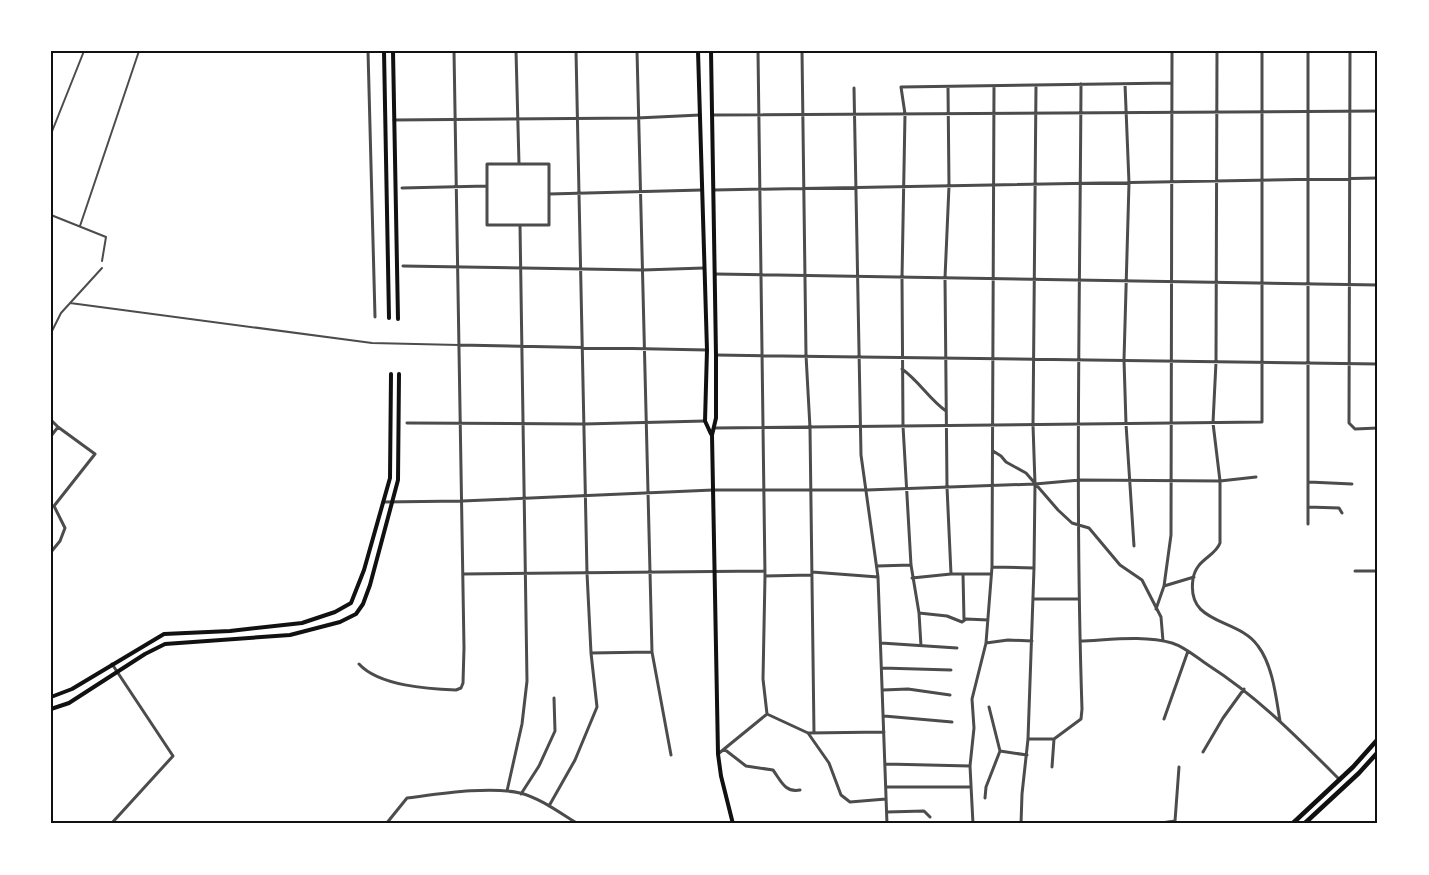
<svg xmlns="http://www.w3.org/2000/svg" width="1429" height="875" font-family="'Varela Round',sans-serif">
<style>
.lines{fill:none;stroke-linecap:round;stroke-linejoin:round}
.pedestrian{stroke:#4c4c4c;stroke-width:2}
.minor{stroke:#4c4c4c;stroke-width:3}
.secondary{stroke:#111;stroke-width:4}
.primary{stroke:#111;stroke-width:4.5}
.neatline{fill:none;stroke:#111;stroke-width:2}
</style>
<rect width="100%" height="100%" fill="#fff"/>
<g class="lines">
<!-- pedestrian -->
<path class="pedestrian" d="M51,134L84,51
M51,215L106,237L102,261
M80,226L139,51
M70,303L372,343L459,345
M51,333L61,313L102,268"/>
<!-- minor -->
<path class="minor" d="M368,51L375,317
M516,51L519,164
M637,51L652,652L671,755
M802,51L806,355L810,428L814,733
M1217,51L1216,362L1213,423L1220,481V543C1215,557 1196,559 1193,579C1186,626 1238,617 1258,646C1273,666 1276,697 1280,721
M1308,51V524
M1350,51L1349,423L1355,429L1378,428
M1125,84L1129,183L1124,360L1126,424L1134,546
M948,87L949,186L945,278L947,487L951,574
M854,88L861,455L878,577L887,824
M712,115L1378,111
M394,120L637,118L700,115
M487,164H549V225H487Z
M402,188L487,186
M714,190L1378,178
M549,194L702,190
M403,266L643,270L704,268
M715,274L1378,285
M459,345L707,350
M716,355L1378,364
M902,369C919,381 929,399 946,411
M51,420L58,427L95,454L54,506L65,528L60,541L51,552
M407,423L584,424L705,421
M714,428L1262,422V51
M51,436L58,427
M993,451L1001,456L1006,462L1026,473L1058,510L1072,523L1089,528L1120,565L1142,580L1161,617L1163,641
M1309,482L1352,484
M383,502L462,501L713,490H867L1035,484L1080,480L1220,481L1256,477
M1308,507L1339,508L1342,513
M877,566L911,565
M992,567L1034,568
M1355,571H1378
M812,572L878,577
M463,574L764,571
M963,574L964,620
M765,576L811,575
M912,578L951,574H991
M1164,586L1194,577
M1034,599H1079
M1156,609L1164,586L1171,535L1172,51
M919,613L947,616L962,622L966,619L988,620
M1080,641C1109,640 1144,635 1172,643C1185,647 1196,657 1208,665C1258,697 1298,738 1340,780
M881,643L957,648
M986,643L1008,640L1032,641
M921,646L919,613L911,565L903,426L902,278L905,114L901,87L1172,83
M591,653L652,652
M359,664C379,686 429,689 456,690L461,688L463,683L464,648L454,51
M882,668L951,670
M883,690L908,689L950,695
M767,714L808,733L884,732
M884,716L952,722
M1164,719L1188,651
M808,733L829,763L841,795L850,802L886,799
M1028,739H1054L1081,719L1082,709C1075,501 1080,293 1081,84
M724,749L746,766L773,770C781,781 785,793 800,790
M1000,751L1027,755
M1203,752L1223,718L1244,689
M718,754L767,714L763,679L765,576L758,51
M886,764L970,766
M1052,767L1054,739
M887,787H971
M507,791L522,724L527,681L520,225
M521,794L539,766L555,731L554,698
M985,798L986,787L1000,751L989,707
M549,806L575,760L597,707L591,653L587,573L576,51
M887,812L924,811L930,817
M1175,821L1179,767
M111,824L173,756L112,664
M386,824L407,798C439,794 488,786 520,793C540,798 560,813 578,824
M973,824L970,766L974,728L972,699L986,643L992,567L994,86
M1021,824L1022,794L1028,739L1034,568L1035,484L1033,425L1036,85
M1154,824L1175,821L1179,824"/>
<!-- secondary -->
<path class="secondary" d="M384,51L389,318
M393,51L398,319
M698,51L707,350L705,421L711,434
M711,51L716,355V418L712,435L718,754L721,776L733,824
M51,697L72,689L164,634L230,631L302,623L335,612L351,603L364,570L390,478L391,374
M51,709L69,703L145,654L165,644L290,635L340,622L356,614L363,604L370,585L398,480L399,374"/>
<!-- primary -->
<path class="primary" d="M1292,824L1353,767L1378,739
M1304,824L1359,773L1378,752"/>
</g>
<!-- border -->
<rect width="1429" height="875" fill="none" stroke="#ffffff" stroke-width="105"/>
<rect x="52" y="52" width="1324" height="770" class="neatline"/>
</svg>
